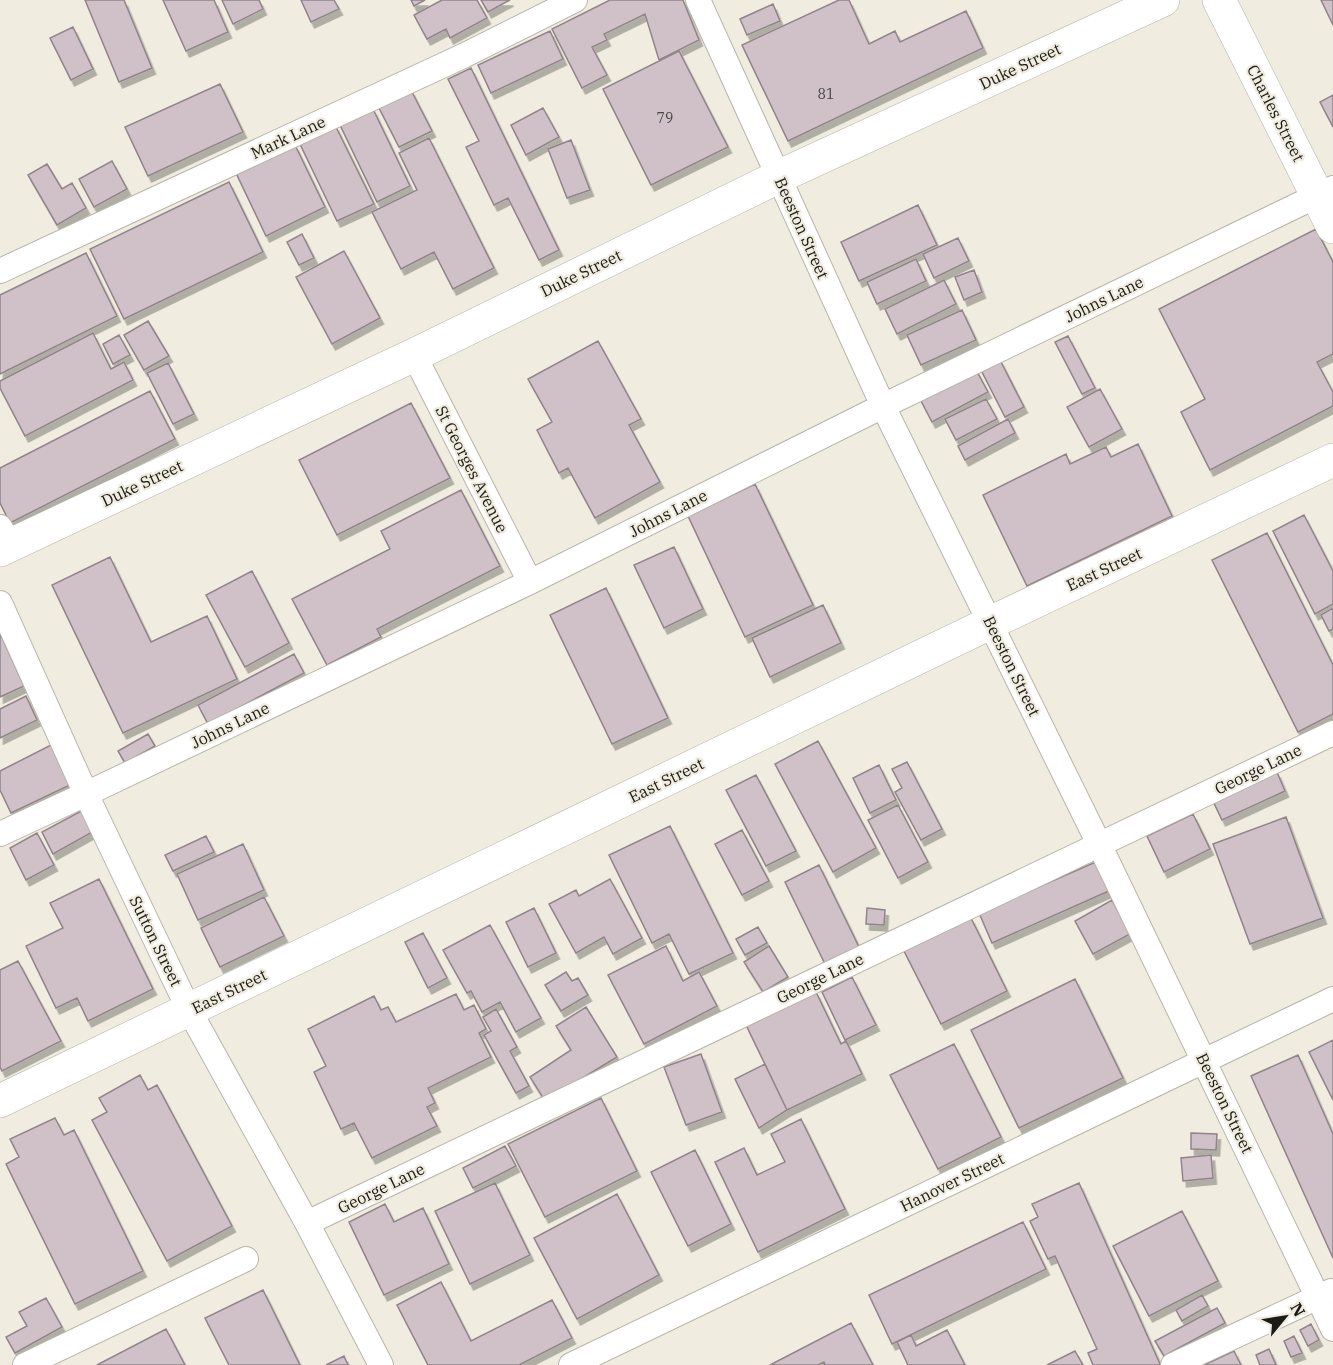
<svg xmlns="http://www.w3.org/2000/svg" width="1333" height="1365" font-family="'IBM Plex Serif',serif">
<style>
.building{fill:#cfc1c7;stroke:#91848a;stroke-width:1.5;filter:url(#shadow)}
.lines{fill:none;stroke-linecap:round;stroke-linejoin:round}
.street-casing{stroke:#b8b5a8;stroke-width:26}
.secondary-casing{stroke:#b8b5a8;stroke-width:34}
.street{stroke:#fff;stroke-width:24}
.secondary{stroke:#fff;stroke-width:33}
.labels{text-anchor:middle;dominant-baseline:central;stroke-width:4.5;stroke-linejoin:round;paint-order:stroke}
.number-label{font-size:14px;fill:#484442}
.street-label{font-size:16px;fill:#1b1a15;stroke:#f0ecdf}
</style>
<defs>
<filter id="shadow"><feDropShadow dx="3.5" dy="6" stdDeviation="0" flood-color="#0004"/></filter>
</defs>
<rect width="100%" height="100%" fill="#f0ecdf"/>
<!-- building -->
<path class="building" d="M85,0H124L152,68L119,82Z
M163,0H214L228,32L186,51Z
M222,0H259L263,9L233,24Z
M301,0H334L339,9L311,22Z
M411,0H425L414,6Z
M442,0H477L487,18L450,38L446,29L427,39L414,15Z
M481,0H510L488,12Z
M610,0H683L699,40L659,60L645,14L604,34L607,40L592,47L607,75L582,88L552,29Z
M839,0H849L869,44L895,31L900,42L966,11L983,48L788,141L742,45Z
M1321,0H1333V25Z
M773,4L780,21L747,35L740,19Z
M73,27L93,69L71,80L50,38Z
M550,31L563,59L491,93L478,65Z
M679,51L728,147L651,185L603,89Z
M471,68L559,250L539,260L508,198L494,205L466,147L479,141L448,79Z
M220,84L243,132L148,176L125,127Z
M411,90L432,131L399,147L378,106Z
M1333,95V127L1320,102Z
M543,108L559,137L526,155L511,125Z
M373,109L410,186L377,202L340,125Z
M335,125L374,204L337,221L299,142Z
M429,138L494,268L453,289L434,252L401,269L372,212L417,190L399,153Z
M571,140L590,190L567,198L548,149Z
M295,145L325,207L266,236L236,173Z
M112,161L127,189L94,207L79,179Z
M47,164L62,189L72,183L86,208L57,225L28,175Z
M229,182L263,252L124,319L90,249Z
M918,205L937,245L859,281L841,242Z
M1316,229L1333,262V354L1317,362L1333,392V406L1210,470L1181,412L1205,399L1159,309Z
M302,234L314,258L299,265L287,242Z
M958,238L969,261L934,278L923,254Z
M344,251L380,318L332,344L296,277Z
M86,253L117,316L0,374V295Z
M916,259L926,281L877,304L867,282Z
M974,270L982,292L964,300L955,277Z
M944,280L956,304L897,334L885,309Z
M962,310L976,340L921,365L907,335Z
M148,321L169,356L144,370L124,335Z
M93,333L111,369L124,362L133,380L25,436L0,388V381Z
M119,335L130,355L113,364L103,344Z
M1068,336L1095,388L1082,394L1055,342Z
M598,341L641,419L629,425L660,482L595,518L568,468L559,473L537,430L552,422L528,379Z
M1000,360L1024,407L1005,417L981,370Z
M168,363L194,414L173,424L147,373Z
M975,368L988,392L932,422L919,397Z
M1100,389L1122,429L1089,447L1067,407Z
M150,391L175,439L10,523L0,503V468Z
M986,399L997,419L956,440L945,419Z
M411,403L450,478L337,535L299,460Z
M1008,419L1015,433L965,460L958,446Z
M1138,444L1172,516L1027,586L983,495L1066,454L1070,464L1106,447L1111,457Z
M755,484L813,605L745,637L688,516Z
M461,490L500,566L377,629L381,637L327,665L292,599L390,549L381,531Z
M1304,515L1333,571V604L1315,614L1273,531Z
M1267,533L1333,665V714L1298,732L1212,560Z
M674,547L703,609L664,628L634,565Z
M110,557L151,642L207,616L237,679L123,733L52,585Z
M252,571L289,643L245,667L206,595Z
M606,588L668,718L612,744L550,615Z
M823,605L841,643L770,677L752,638Z
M1333,608V629L1329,631L1321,615Z
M0,633L24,686L0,697Z
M294,654L304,673L208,724L198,705Z
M26,696L37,720L0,738V709Z
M148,734L155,746L125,763L118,751Z
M818,741L876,848L833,872L775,764Z
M53,744L72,784L11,813L0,790V771Z
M907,762L942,829L921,840L895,792L902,788L892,769Z
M879,765L896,800L870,813L853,778Z
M1277,772L1285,791L1222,820L1213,801Z
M756,775L796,851L766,866L726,790Z
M898,805L928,862L898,878L868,820Z
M83,810L94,831L53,854L42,832Z
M1193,814L1210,849L1164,872L1147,836Z
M1286,817L1323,918L1250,944L1213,844Z
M670,826L733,953L689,974L669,934L652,943L609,855Z
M742,830L769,881L742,895L715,844Z
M37,833L54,865L26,880L10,848Z
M206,836L214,852L173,871L165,855Z
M243,844L264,890L198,920L177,874Z
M1098,861L1111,890L992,943L979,913Z
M819,865L859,947L825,964L785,882Z
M99,879L153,989L88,1021L77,998L56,1008L26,946L63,928L50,903Z
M610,879L642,938L613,954L604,937L576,953L549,904L576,890L579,896Z
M264,897L284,936L220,967L201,928Z
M1112,900L1130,934L1093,954L1075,921Z
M534,908L556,953L528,967L506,922Z
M867,908L885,910L884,925L866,924Z
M971,918L1007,991L941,1024L904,951Z
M490,925L541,1018L516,1032L500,1002L482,1012L471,991L467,993L443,950Z
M758,927L767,943L745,955L736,939Z
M423,933L447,978L428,988L405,942Z
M666,946L683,981L699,972L717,1006L644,1044L608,975Z
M769,946L788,977L763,992L744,962Z
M18,961L61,1041L2,1071L0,1067V970Z
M566,972L572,981L578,978L588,995L561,1011L545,985Z
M852,977L876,1025L845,1040L822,992Z
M1075,979L1123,1078L1019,1128L971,1030Z
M816,992L841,1044L846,1041L862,1074L787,1110L746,1025Z
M456,994L464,1010L474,1005L486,1029L479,1033L491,1057L428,1088L435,1103L427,1107L437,1126L372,1158L354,1123L341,1129L314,1072L326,1066L308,1029L374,996L381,1010L388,1007L396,1022Z
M586,1007L617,1057L545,1101L530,1077L571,1050L556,1026Z
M496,1009L517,1047L510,1051L529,1086L516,1093L484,1035L491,1031L483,1017Z
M1333,1040V1100L1309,1052Z
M954,1044L1001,1137L938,1169L890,1075Z
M701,1054L722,1112L686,1125L664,1067Z
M1298,1055L1333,1134V1258L1251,1076Z
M765,1064L787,1110L759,1128L735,1079Z
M140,1075L148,1090L157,1085L232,1226L167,1261L92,1120L107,1112L99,1098Z
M601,1098L637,1171L545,1217L508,1144Z
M55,1118L64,1135L74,1130L143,1271L75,1304L6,1164L19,1157L10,1139Z
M801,1119L845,1209L758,1252L715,1162L744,1148L757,1175L785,1162L771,1134Z
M1191,1133L1217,1134L1216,1150L1191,1149Z
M505,1146L516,1166L473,1188L463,1168Z
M695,1150L731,1224L688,1246L651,1172Z
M1211,1155L1213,1178L1183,1181L1181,1158Z
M495,1183L530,1255L470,1284L435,1211Z
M1079,1183L1160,1364L1157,1365H1093L1088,1353L1097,1349L1055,1256L1048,1259L1030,1221L1038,1217L1032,1204Z
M617,1194L659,1275L577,1319L534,1238Z
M385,1204L394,1222L423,1208L449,1264L384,1295L349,1222Z
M1182,1211L1218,1281L1149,1316L1113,1246Z
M1023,1222L1046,1269L892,1344L869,1295Z
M441,1282L471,1341L552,1300L572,1338L519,1365H428L397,1305Z
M263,1290L300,1365H229L205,1318Z
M1202,1295L1208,1306L1182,1321L1176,1310Z
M46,1298L62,1327L15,1353L6,1337L27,1326L19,1312Z
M1217,1308L1225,1323L1164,1356L1155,1341Z
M851,1323L873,1365H825L824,1362L818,1365H770Z
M1311,1324L1319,1340L1308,1346L1300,1330Z
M166,1329L185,1365H97Z
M947,1330L965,1365H908L897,1342L911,1335L916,1346Z
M1294,1336L1302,1353L1291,1357L1284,1341Z
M1269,1349L1276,1365H1260L1256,1355Z
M1075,1351L1083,1365H1047Z
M1234,1351L1241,1365H1204Z
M344,1356L348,1365H326Z"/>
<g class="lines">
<!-- street casing -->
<g class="street-casing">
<path id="street" d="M698,0L883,406L1099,844L1333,1329
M0,271L463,56L575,0
M414,355L530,582
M0,527L11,545
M0,603L86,794L189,1010L307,1223L381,1365
M0,834L86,794L530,582L883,406L1333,188
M307,1223L1333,733
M25,1365L246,1259
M571,1365L1333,999
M1173,1365L1331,1291"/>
</g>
<!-- secondary casing -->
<g class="secondary-casing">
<path id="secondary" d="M1219,0L1333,227
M0,550L414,355L778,177L1163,0
M0,1101L990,623L1333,460"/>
</g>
<!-- street -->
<use href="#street" class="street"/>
<!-- secondary -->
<use href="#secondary" class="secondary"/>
</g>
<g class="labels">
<!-- number labels -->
<g class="number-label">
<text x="826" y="94">81</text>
<text x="665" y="118">79</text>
</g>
<!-- street labels -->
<g class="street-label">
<text transform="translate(1020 66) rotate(-25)">Duke Street</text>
<text transform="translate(1276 113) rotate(63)">Charles Street</text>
<text transform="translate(288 137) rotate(-25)">Mark Lane</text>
<text transform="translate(802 228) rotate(66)">Beeston Street</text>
<text transform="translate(581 273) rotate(-26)">Duke Street</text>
<text transform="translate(1104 299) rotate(-26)">Johns Lane</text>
<text transform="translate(472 469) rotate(63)">St Georges Avenue</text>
<text transform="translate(142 483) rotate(-25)">Duke Street</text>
<text transform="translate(668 513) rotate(-27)">Johns Lane</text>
<text transform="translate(1104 569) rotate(-25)">East Street</text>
<text transform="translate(1012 666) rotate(64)">Beeston Street</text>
<text transform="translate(230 725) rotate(-26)">Johns Lane</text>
<text transform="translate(1258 769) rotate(-26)">George Lane</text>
<text transform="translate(666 780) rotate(-26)">East Street</text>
<text transform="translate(156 941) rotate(64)">Sutton Street</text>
<text transform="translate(820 978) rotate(-26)">George Lane</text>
<text transform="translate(229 991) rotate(-26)">East Street</text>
<text transform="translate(1225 1103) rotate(64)">Beeston Street</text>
<text transform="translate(952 1182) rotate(-26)">Hanover Street</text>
<text transform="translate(381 1188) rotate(-26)">George Lane</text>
</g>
</g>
<!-- north arrow -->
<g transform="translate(1285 1317) rotate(60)" stroke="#f0ecdf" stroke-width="4.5" paint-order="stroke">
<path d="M0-4.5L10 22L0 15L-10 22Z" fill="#1b1a15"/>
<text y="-9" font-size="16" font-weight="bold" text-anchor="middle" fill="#1b1a15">N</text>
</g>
</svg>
